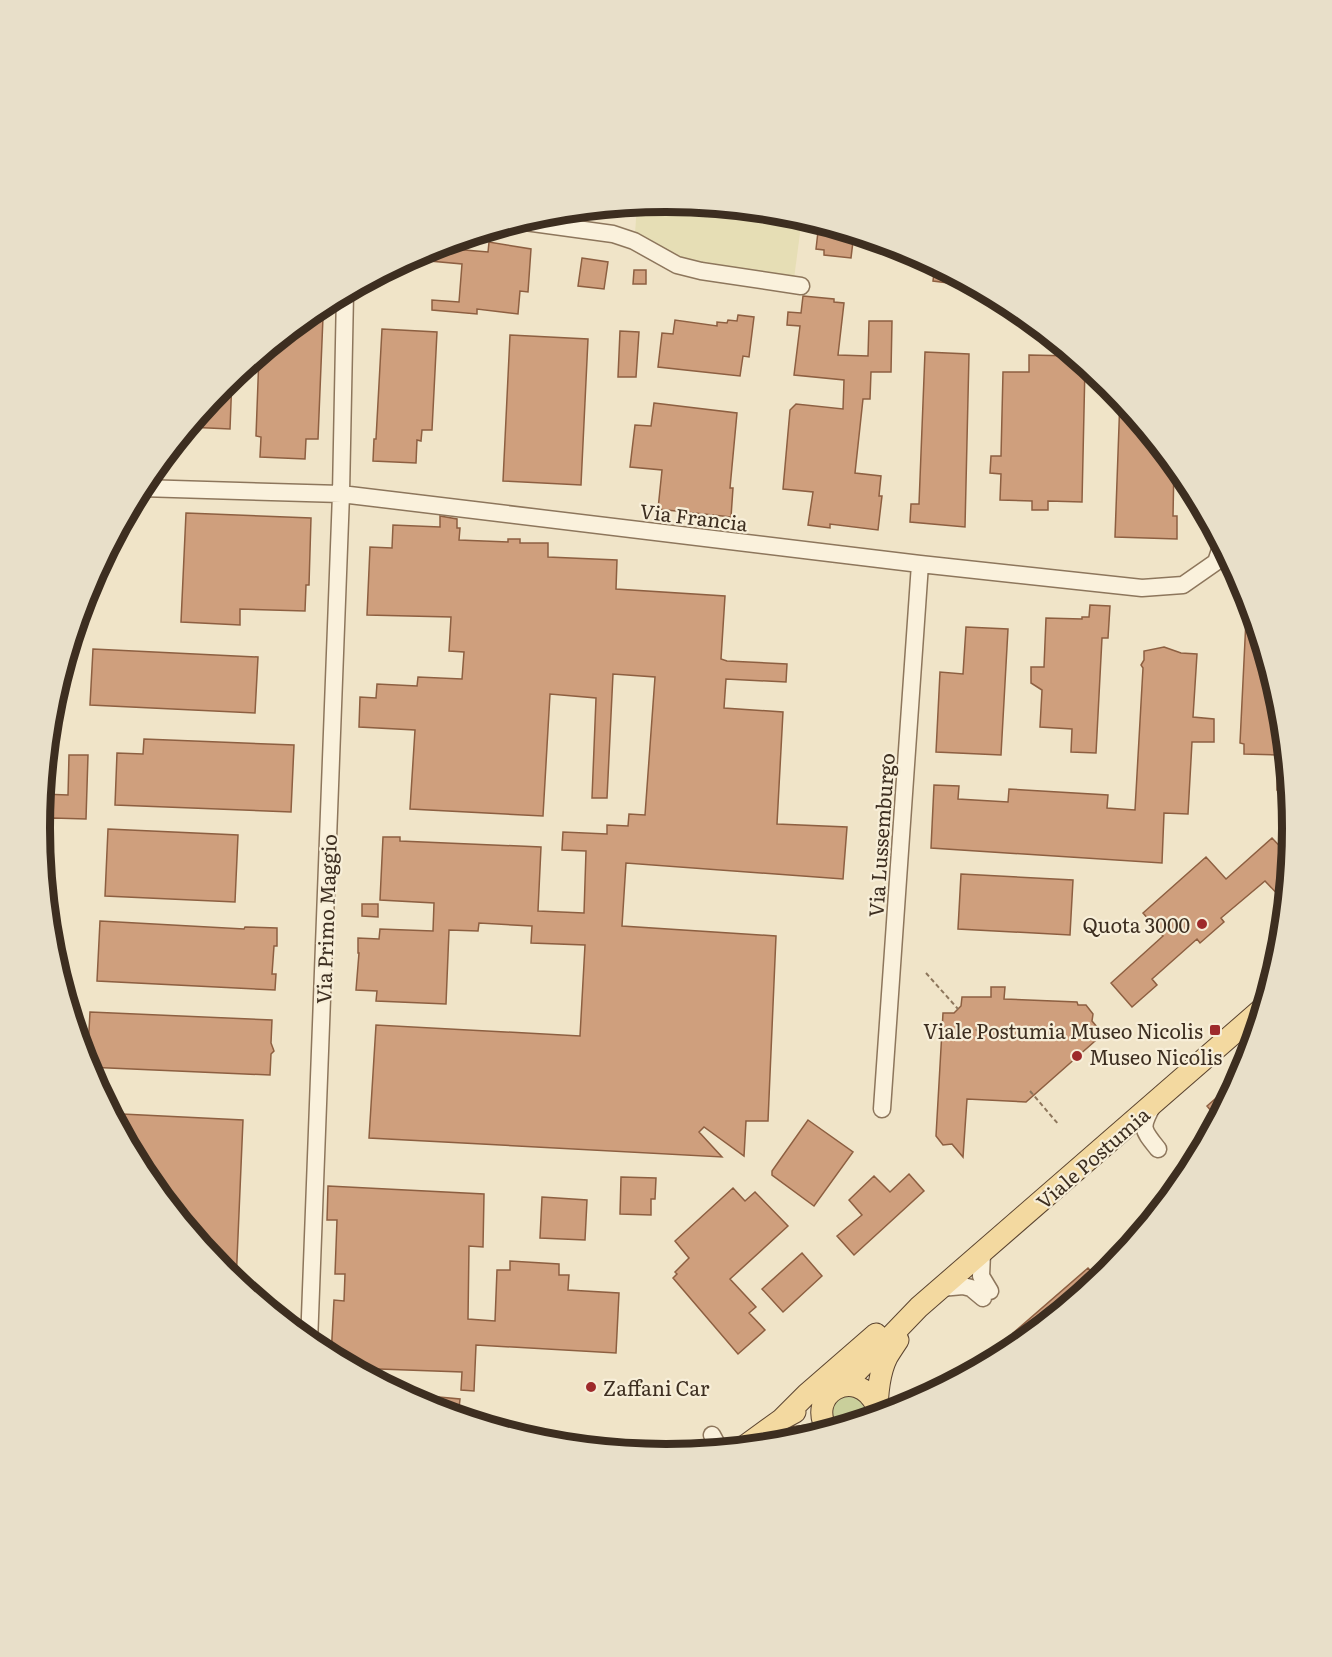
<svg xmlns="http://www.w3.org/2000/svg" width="1332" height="1657" font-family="Literata,serif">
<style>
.farmland{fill:#e6deb5}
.green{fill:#c9cf9b}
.building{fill:#cf9f7d;stroke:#8d5f41;stroke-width:1.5}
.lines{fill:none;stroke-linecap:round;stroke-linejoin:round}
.minor-casing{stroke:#8d765c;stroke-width:19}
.major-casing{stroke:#5b4430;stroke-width:23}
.path{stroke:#8d765c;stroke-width:2;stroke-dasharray:4.5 3;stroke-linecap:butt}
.minor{stroke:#faf1dc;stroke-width:16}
.major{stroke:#f3d9a0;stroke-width:21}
.poi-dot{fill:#9e2a2b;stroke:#f7eed8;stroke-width:2}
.labels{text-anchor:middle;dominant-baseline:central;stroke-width:4.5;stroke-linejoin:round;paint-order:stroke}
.street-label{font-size:20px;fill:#3d2e20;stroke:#f7eed8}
.poi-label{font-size:20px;fill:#3d2e20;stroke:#f7eed8;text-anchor:end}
.rim{fill:none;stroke:#3d2e20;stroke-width:8}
</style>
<rect width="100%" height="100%" fill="#f0e4c8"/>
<!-- farmland -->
<path class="farmland" d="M666,202L789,214L802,218L794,279L686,261L635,234L637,204Z"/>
<!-- green -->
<path class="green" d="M844,1393L864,1397L869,1419L838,1428L835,1426L830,1408Z"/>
<!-- building -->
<path class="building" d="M819,223L854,233L851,258L824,255V250L816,249Z
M454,241L453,249L488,252L489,242L531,249L528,292L520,291L518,314L477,309V314L432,310V300L459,302L462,264L407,259L426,249Z
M582,258L608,262L604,289L578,286Z
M935,265L972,285V286L933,281Z
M634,270H646V284H633Z
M803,296L834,299V302L844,303L838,355L868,356L869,321H892L891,372H871L870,399H863L855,473L881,476L879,496H882L878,530L830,524V528L808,525L813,492L783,489L790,410L796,404L843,409L844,380L794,375L800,326L787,325L788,312L801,313Z
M738,315L754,317L749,357L743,356L740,376L658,367L662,333L673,334L675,320L717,326V322L727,323L728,320L737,321Z
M307,316L323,317L318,439H306L305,459L260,457L261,437L256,436L259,355Z
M382,329L437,332L432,430H422L421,441L417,440L416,463L373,461L374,439H376Z
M620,331L639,332L636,377H618Z
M510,335L588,339L581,485L503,481Z
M925,352L969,354L965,527L910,522L911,504H919Z
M1029,355L1074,356L1085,365L1082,502L1048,501V510H1032V501L1000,500L1001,474L990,473L991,456H1001L1003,372H1029Z
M232,377L230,429L188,427L223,385Z
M1120,398L1174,464L1173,516H1177V539L1115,537Z
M654,403L737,413L730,488H733L731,517L658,509L662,470L630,467L635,425L651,426Z
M186,513L311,518L309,585H306L305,611L240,609V625L181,622Z
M440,516L457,519V528H460L459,540L508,542V539H520V543H548V557L617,560L616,589L725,596L721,659L727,661L787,664L786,682L726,679L724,708L783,712L777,824L847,827L843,879L626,863L622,926L776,936L768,1121H746L744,1156L704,1127L699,1132L722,1157L369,1138L376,1025L580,1036L585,945L531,943L532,926L479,923L478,931L449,930L446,1004L376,1001L377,991L356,990L359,953H358V938L379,939L380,929L433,931L434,903L380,900L383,837H400V841L541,847L538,911L584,913L586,851L562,850L563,832L607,834V825L628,826L629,814L645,815L655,677L613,674L607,798H592L596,698L550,694L543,816L410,809L415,730L359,727L360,697L376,698L377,684L417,686L418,677L462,679L464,652L449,651L451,617L367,615L370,547L392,548L393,525L440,527Z
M1247,599H1249L1281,707L1285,745H1277V755L1244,754V744L1240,743Z
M1090,605L1110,606L1108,638H1102L1096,753L1071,752L1072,729L1040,727L1042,690L1031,683V667H1044L1046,618L1082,619V617H1089Z
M966,627L1008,629L1001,755L936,752L940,672L963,674Z
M1164,647L1181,653L1197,654L1193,717L1214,719V742H1192L1188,814L1164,813L1162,863L931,848L934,785L959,786L958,799L1008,802L1009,789L1108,795L1107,808L1135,810L1143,668L1141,665L1144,660V651Z
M93,649L258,657L255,713L90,705Z
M144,739L294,745L291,812L115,805L117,753L143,754Z
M1285,750L1289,790H1277L1278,751Z
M69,755H88L86,819L53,818L51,877H44L39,832L42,794L68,795Z
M108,829L238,835L235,902L105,896Z
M1272,838L1290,857L1286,903L1265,881L1221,918L1224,922L1200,943L1197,939L1152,979L1157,985L1132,1007L1111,983L1163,936L1143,913L1206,857L1226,879Z
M961,874L1073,880L1070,935L958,929Z
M362,904H378V917L362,916Z
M100,921L244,929L245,927L277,928V946H274L272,974H276L275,990L97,981Z
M991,987H1005L1004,999L1077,1002L1078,1005H1086L1093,1014L1092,1021L1103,1034L1026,1102L967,1099L963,1157L952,1144L943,1145L936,1136L943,1013H954L961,1006L962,997H991Z
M90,1012L272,1020L271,1043L274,1051L271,1054L270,1075L87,1067Z
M1239,1078L1240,1079L1218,1119L1207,1106Z
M122,1114L243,1120L236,1283L222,1272L144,1177L121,1133Z
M808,1120L853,1152L814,1206L772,1175V1171Z
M909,1174L924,1191L854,1255L837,1236L862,1215L849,1200L874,1176L890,1192Z
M621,1177L656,1178L655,1199H651V1215L620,1214Z
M328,1186L484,1194L483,1247L469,1246L468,1319L495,1321L497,1270H510V1261L559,1264V1275H569L568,1290L619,1293L616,1353L476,1345L474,1391L461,1390L462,1372L351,1368L331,1357L334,1300L344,1301L345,1274H335L337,1220H327Z
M733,1188L745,1201L755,1192L788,1226L730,1279L756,1307L749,1313L765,1330L738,1354L673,1278L677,1274L675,1272L689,1258L675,1241Z
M542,1197L587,1200L585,1240L540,1238Z
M802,1253L822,1276L783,1312L762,1289Z
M1088,1268L1099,1280L1022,1344L1013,1333Z
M428,1396L460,1399L458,1417L426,1408L415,1402Z"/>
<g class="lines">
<!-- minor casing -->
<g class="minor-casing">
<path id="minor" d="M518,221L613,234L634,241L677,265L701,271L801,286
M141,488L341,494L920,564L1142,588L1183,585L1216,562L1222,544
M1153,1105C1140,1128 1142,1129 1158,1149
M882,1109L920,564
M982,1253L981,1276L990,1291
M941,1288L963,1286L971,1288L983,1298
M309,1343L341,494L345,293
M712,1435L720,1450"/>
</g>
<!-- major casing -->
<g class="major-casing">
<path id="major" d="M843,1386L919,1307L1264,1007
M877,1417C877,1398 878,1375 887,1357C890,1352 894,1346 898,1340
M782,1419L807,1394L876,1334
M828,1431C804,1395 856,1364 876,1405
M779,1444L797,1437L815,1435
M742,1448L782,1419L795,1412"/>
</g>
<!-- path -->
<path class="path" d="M926,973L958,1009
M976,1029L982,1036
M1030,1091L1059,1125"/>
<!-- minor -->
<use href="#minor" class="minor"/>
<!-- major -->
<use href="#major" class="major"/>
</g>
<!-- markers -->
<g class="poi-dot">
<circle cx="1202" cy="924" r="6"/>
<rect x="1209" y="1024" width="12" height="12" rx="3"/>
<circle cx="1077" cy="1056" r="6"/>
<circle cx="591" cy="1387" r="6"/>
</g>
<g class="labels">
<!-- street labels -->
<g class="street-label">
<text transform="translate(694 516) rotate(7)">Via Francia</text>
<text transform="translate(880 835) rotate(-86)">Via Lussemburgo</text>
<text transform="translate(325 919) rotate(-88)">Via Primo Maggio</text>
<text transform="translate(1092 1157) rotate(-41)">Viale Postumia</text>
</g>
<!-- poi labels -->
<g class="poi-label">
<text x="1190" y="924">Quota 3000</text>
<text x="1203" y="1030">Viale Postumia Museo Nicolis</text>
<text x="1089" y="1056" text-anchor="start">Museo Nicolis</text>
<text x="603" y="1387" text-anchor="start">Zaffani Car</text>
</g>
</g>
<!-- crop -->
<path d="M0 0H1332V1657H0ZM50 828a616 616 0 1 1 1232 0a616 616 0 1 1-1232 0Z" fill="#e8dfc9" fill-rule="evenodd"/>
<path class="rim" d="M50 828a616 616 0 1 1 1232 0a616 616 0 1 1-1232 0Z"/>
</svg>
